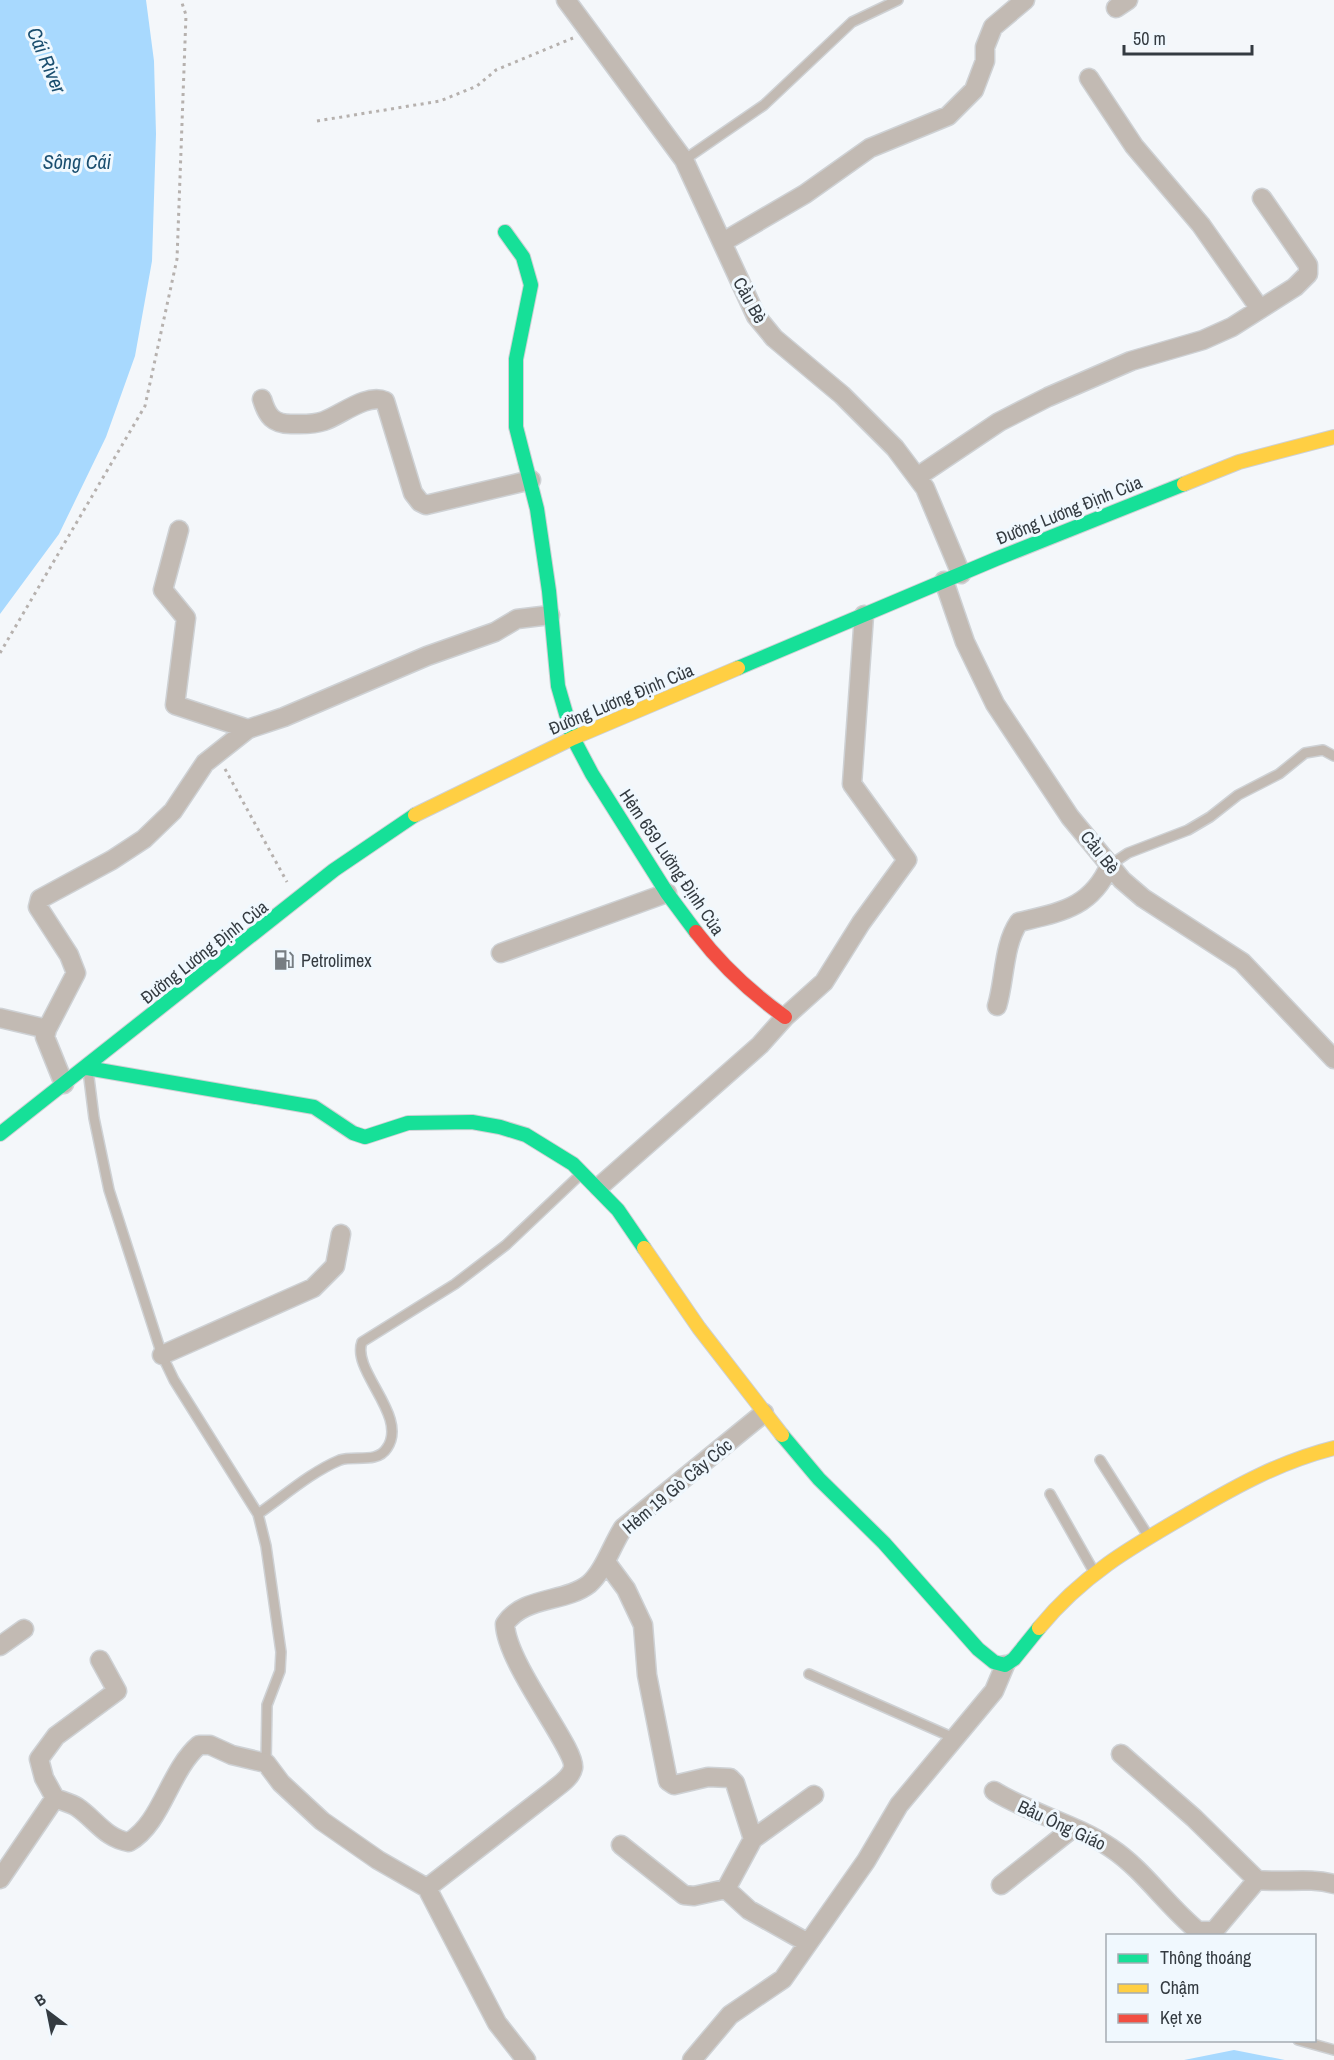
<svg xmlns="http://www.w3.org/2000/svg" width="1334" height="2060" font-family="'Archivo Narrow',sans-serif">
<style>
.water{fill:#a8d9fe}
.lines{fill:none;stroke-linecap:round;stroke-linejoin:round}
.lane-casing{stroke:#ced1d4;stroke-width:12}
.street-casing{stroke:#ced1d4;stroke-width:21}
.fast-casing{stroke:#ced1d4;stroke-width:16}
.slow-casing{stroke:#ced1d4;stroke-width:16}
.jam-casing{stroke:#ced1d4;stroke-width:16}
.path{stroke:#b6b1ae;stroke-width:3;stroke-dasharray:3 4.5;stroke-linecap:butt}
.lane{stroke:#c2bab3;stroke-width:9}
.street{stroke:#c2bab3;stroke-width:18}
.fast{stroke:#16e098;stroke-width:14}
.slow{stroke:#ffcf43;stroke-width:14}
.jam{stroke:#f24e42;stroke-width:14}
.labels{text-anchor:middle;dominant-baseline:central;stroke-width:6;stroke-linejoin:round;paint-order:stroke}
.street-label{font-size:18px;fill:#343b41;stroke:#f0f8fe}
.poi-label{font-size:18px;fill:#343b41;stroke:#f0f8fe;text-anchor:start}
.water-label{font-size:20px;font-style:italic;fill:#1a4e6f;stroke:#f0f8fe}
</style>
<rect width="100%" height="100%" fill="#f4f7fa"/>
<!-- water -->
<path class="water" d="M0,0H146L154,61L156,134L152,261L135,356L106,437L59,534L0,614Z
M1234,2050L1285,2060H1184Z"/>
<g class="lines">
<!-- lane casing -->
<g class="lane-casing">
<path id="lane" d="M684,160L764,105L852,22L898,0
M1110,865L1128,853L1188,830L1210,817L1238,795L1279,774L1305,753L1323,750L1334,756
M88,1070L94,1118L109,1190L162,1355L174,1380L258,1514L266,1546L281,1652L280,1671L267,1705L266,1763
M1100,1460L1147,1534
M1050,1494L1093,1570
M258,1514C284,1496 311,1472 340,1460C354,1455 377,1464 387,1448C409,1416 351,1371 362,1342L455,1284L506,1245L581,1174
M809,1674L954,1738
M1298,2040L1334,2050"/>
</g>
<!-- street casing -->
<g class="street-casing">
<path id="street" d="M566,0L684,160L756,316L774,338L842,395L895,448L925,488L961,574
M1116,8L1128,0
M1089,78L1134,146L1201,225L1260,309
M723,242L805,194L870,148L948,116L974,90L985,61V47L993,27L1025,0
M262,399C267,416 273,424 291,424C302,424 313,425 324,421C341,415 367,393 385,401L413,493L420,502L426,505L531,480
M917,477L999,422L1048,397L1131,361L1203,340L1232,327L1295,287L1308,274V265L1262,198
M179,530L163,590L186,618L175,705L248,729
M944,581L965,642L995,704L1070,817L1122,880L1143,898L1242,962L1334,1059
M501,953L667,893
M997,1006C1005,980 1003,945 1019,922C1061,912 1091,908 1110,865
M0,1018L47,1029
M64,1084L45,1037L47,1029L76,973L69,955L38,907L40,899L112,860L144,839L173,811L205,763L248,729L284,717L427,656L495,632L517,619L550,615
M599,1187L760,1045L785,1017L824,982L861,923L907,860L852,784L864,615
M162,1355L313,1288L335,1266L341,1234
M606,1562L626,1589L643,1625L647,1675L668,1781L674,1785L708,1777L730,1778L735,1783L753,1839
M0,1646L24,1629
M1121,1754L1194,1818L1257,1880C1283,1883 1309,1877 1334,1884
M994,1791C1031,1814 1074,1823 1111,1848C1144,1870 1167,1906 1198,1931H1214L1257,1880
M55,1798L44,1778L39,1759L56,1736L117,1691L100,1660
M621,1845L684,1895L694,1896L726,1889L749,1910L808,1943
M0,1879L55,1798C62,1801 71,1803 77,1807C95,1819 106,1839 129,1842C162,1823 169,1771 199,1745H210L232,1755L266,1763L281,1783L322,1821L378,1860L427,1888L497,2023L526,2060
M1001,1885L1073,1828
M427,1888L552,1791C559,1785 571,1778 573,1768C577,1750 506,1664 505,1624C523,1596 565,1603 589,1584C604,1571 612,1545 623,1528L764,1413
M726,1889L753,1839L814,1795
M692,2060L730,2015L783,1979L866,1861L899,1805L994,1691L1005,1665"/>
</g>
<!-- fast casing -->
<g class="fast-casing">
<path id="fast" d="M505,232L523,257L531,285L516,359V427L537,509L549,591L558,686L573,738L592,774L667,893L696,932
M738,668L996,559L1184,484
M87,1068L314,1107L353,1133L365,1137L408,1123L472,1122L500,1127L526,1135L573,1164L618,1210L644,1248
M0,1134L334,870L415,815
M782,1435L819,1479L884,1543L978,1649L994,1662L1005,1665L1014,1659L1039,1628"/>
</g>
<!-- slow casing -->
<g class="slow-casing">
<path id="slow" d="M1184,484L1239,462L1334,437
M415,815L573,738L738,668
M644,1248L699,1328L782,1435
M1039,1628C1083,1574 1133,1546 1192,1512C1238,1485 1282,1461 1334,1448"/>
</g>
<!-- jam casing -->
<g class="jam-casing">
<path id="jam" d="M696,932C722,966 750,992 785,1017"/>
</g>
<!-- path -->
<path class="path" d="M317,121L440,101L477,86L496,70L573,38
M0,653L145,406L177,259L186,15L181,0
M225,769L287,882"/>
<!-- lane -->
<use href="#lane" class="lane"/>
<!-- street -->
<use href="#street" class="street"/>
<!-- fast -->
<use href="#fast" class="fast"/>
<!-- slow -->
<use href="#slow" class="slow"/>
<!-- jam -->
<use href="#jam" class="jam"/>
</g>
<!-- icons -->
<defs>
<g id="fuel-bare" transform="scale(1.62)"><path d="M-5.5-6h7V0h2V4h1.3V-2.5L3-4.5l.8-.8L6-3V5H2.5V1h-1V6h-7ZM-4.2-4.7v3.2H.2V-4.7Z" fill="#777d82" stroke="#f0f8fe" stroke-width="2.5" paint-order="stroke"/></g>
</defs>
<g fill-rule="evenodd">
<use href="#fuel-bare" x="284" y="960"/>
</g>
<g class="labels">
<!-- street labels -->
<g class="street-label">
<text transform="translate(750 300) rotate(61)">Cầu Bè</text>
<text transform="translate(1069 510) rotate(-22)">Đường Lương Định Của</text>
<text transform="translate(621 699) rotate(-23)">Đường Lương Định Của</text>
<text transform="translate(1100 852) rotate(51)">Cầu Bè</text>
<text transform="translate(672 862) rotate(56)">Hẻm 659 Lường Định Của</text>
<text transform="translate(204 952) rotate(-38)">Đường Lương Định Của</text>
<text transform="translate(677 1486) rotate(-40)">Hẻm 19 Gò Cây Cóc</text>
<text transform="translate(1062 1825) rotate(25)">Bầu Ông Giáo</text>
</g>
<!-- poi labels -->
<g class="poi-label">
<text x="301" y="960">Petrolimex</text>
</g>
<!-- water labels -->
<g class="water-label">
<text transform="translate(47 60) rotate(67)">Cái River</text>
<text x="77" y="161">Sông Cái</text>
</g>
</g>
<!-- legend -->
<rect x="1106" y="1934" width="210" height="108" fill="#f0f8fe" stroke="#a5acb2" stroke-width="1.5"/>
<rect x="1118" y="1954" width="30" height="9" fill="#16e098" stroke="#a5acb2" stroke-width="1.5"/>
<text x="1160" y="1964" font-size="18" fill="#343b41">Thông thoáng</text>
<rect x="1118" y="1984" width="30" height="9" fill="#ffcf43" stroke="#a5acb2" stroke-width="1.5"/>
<text x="1160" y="1994" font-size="18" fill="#343b41">Chậm</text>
<rect x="1118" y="2014" width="30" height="9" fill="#f24e42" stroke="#a5acb2" stroke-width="1.5"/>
<text x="1160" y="2024" font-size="18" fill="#343b41">Kẹt xe</text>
<!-- north arrow -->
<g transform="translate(48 2012) rotate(328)" stroke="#f0f8fe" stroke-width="4.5" paint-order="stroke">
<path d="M0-4.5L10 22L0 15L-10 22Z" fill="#343b41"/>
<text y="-9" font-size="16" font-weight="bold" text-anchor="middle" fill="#343b41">B</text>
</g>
<!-- scale -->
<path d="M1124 45v9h128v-9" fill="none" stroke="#343b41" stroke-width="3"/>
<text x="1133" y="45" font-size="18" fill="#343b41" stroke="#f0f8fe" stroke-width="4.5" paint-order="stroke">50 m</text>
</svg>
